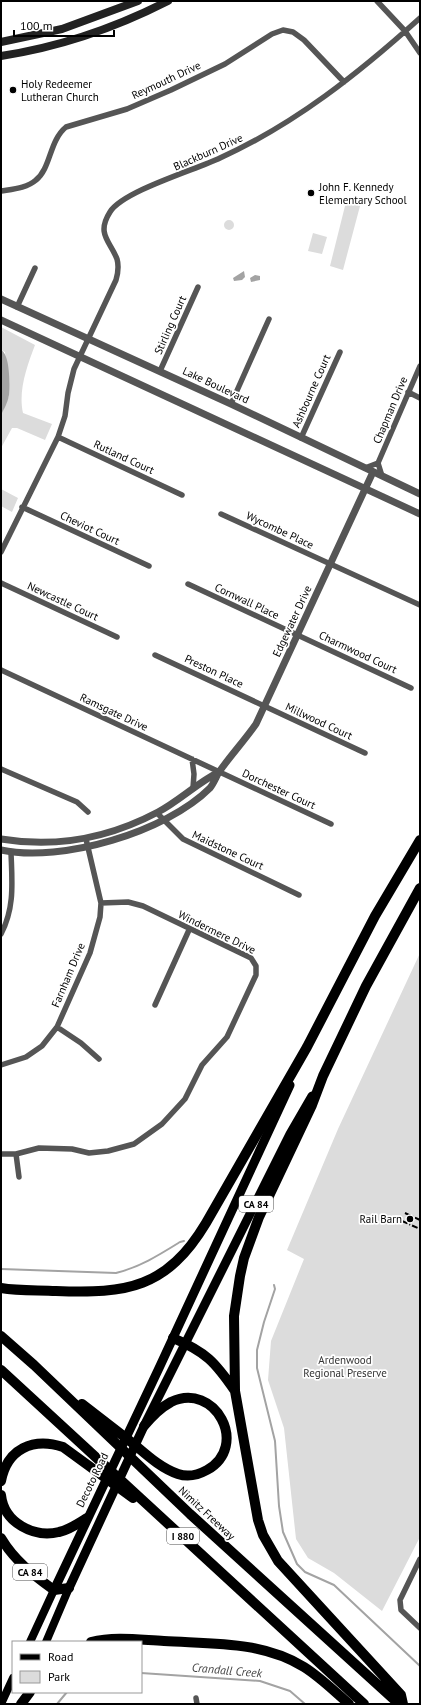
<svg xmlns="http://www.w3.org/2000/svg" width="421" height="1705" font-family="'PT Sans',sans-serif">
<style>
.green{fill:#dcdcdc}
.water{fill:#a3a3a3}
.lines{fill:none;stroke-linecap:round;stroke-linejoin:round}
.stream{stroke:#a3a3a3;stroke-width:2}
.minor{stroke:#555;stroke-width:5.5}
.tertiary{stroke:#555;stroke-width:7}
.secondary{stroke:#222;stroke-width:8}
.primary{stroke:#000;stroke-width:8}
.trunk{stroke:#000;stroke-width:9}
.motorway{stroke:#000;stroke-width:10}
.rail{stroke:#000;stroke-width:2;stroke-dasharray:6 2 1 2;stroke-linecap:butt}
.poi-dot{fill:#000;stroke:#fff;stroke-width:1.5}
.labels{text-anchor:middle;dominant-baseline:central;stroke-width:3.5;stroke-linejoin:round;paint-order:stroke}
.shield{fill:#fff;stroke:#4c4c4c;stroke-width:1}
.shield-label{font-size:10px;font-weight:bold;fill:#000}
.street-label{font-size:11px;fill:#000;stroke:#fff}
.poi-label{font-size:11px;fill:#000;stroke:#fff;text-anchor:start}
.park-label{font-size:11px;fill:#333;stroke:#fff}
.water-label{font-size:12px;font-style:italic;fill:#444;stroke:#fff}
</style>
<rect width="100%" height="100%" fill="#fff"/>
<!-- green -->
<path class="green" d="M346,202L360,206L343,270L330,266Z
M224 225a5 5 0 1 1 10 0a5 5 0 1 1-10 0Z
M313,233L327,237L322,254L308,251Z
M1,327L35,345C27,366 18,391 23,413L52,424L45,440L17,428H12L1,448V415L9,396L5,352L1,350Z
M1,489L18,498L12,512L1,506Z
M420,953V1537L382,1611L334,1573L308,1558L296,1539L284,1428L268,1380L271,1341L304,1259L287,1250L338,1129Z"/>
<!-- water -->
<path class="water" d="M244,271L245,277L242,280L234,281L233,278Z
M255,275L260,276V280L251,282L250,278Z
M1,350C10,354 10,385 9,395C8,402 4,409 1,415Z"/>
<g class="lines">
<!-- stream -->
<path class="stream" d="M1,1269L116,1273C140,1267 159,1255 180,1242L184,1241
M274,1285L275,1289L264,1322L257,1350V1368L275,1441L279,1506L283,1532L297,1564L305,1572L334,1585L420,1666
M141,1673L260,1681L290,1691L305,1704
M57,1704L67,1692"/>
<!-- minor -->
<path class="minor" d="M377,1L405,31L420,53
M1,191C13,189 27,188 36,180C51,168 49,141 66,127L127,109L171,90L225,64L272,34L283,30L293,32L304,40L344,82
M17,307L35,268
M160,371L198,287
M408,392L420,398
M231,404L269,319
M58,437L182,495
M301,438L340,352
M365,468L378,463
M382,476L378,463L420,366
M22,507L149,566
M221,514L420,605
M1,552L58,437L65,416L68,393L74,369L116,280C118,273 119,266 117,259C110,241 96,234 110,212C123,191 195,170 220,158C295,124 359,73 420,18
M1,583L117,637
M188,584L411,688
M155,655L365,753
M1,670L331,824
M192,759L194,774L193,788
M1,769L77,802L88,812
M157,813L183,839L299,895
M1,934C15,907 12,882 11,852
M155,1005L189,930
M57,1027L81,1043L99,1059
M1,1065L26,1057L42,1046L57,1027L90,953L100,917L101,903L86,839
M1,1154H16L39,1148L72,1149L89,1153L108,1151L134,1144L162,1124L185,1099L202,1065L227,1037L256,975V966L251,958L143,906L128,902L101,903
M16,1154L19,1177
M420,1559L400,1600L401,1610L420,1628
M196,1698L197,1704"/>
<!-- tertiary -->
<path class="tertiary" d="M1,299L231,404L420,494
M1,320L420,514
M1,839C55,848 109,838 158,812C179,801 197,783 219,772
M1,850C62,863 166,832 210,788C214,783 216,777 219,772C231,755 244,741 256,724L373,472"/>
<!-- secondary -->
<path class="secondary" d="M1,42L62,29L138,1
M1,56C60,47 115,28 168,1"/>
<!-- primary -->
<path class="primary" d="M30,1642L54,1590
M46,1642L69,1588
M1,1704L13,1678"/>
<!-- trunk -->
<path class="trunk" d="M69,1588L144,1426L290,1134L312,1096
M54,1590L160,1366L290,1085"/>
<!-- motorway -->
<path class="motorway" d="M1,1288C19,1291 38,1290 56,1291C127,1294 167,1288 206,1223L307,1047L375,916L420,840
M1,1336L34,1365L190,1514L399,1704
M173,1338C206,1352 215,1362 235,1391
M1,1370L364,1704
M82,1404C100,1418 117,1431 135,1445C148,1456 161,1468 178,1474C187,1477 198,1475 207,1470C250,1446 215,1381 171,1402C160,1408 152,1416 144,1426
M1,1481C7,1449 33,1437 63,1447L133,1498
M1,1495C4,1523 34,1538 59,1532C69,1530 79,1523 87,1518
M1,1538C14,1560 33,1575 54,1590L69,1588
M91,1642C115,1636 141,1640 164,1641C212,1644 262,1641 304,1667C320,1677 334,1691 349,1704
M21,1704L30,1692
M403,1704L401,1695L278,1561L263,1535L258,1520L235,1391L234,1316L240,1276L244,1258L259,1217L312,1105L323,1076L366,986L420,888"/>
<!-- rail -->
<path class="rail" d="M405,1213L420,1220
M402,1221L420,1229"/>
</g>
<!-- markers -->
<g class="poi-dot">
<circle cx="13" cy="90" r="4"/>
<circle cx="311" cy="193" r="4"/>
<circle cx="410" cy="1219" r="4"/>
</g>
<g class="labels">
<!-- shield labels -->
<g class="shield">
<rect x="239" y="1196" width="34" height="16" rx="3"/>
<rect x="167" y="1528" width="32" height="16" rx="3"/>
<rect x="13" y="1564" width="34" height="16" rx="3"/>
</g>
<g class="shield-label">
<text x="256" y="1204">CA 84</text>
<text x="183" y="1536">I 880</text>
<text x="30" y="1572">CA 84</text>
</g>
<!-- street labels -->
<g class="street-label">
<text transform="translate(166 80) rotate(-25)">Reymouth Drive</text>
<text transform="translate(208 152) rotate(-24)">Blackburn Drive</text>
<text transform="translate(170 325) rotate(-66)">Stirling Court</text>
<text transform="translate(216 385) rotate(25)">Lake Boulevard</text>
<text transform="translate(311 391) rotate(-66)">Ashbourne Court</text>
<text transform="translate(390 410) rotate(-67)">Chapman Drive</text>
<text transform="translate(124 457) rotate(25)">Rutland Court</text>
<text transform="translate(90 528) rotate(25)">Cheviot Court</text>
<text transform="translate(280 530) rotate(25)">Wycombe Place</text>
<text transform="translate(63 601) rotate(25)">Newcastle Court</text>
<text transform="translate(247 601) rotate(25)">Cornwall Place</text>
<text transform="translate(292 621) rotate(-65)">Edgewater Drive</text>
<text transform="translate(358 652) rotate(25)">Charmwood Court</text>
<text transform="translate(214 671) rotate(25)">Preston Place</text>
<text transform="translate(114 712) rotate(25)">Ramsgate Drive</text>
<text transform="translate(319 721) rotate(25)">Millwood Court</text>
<text transform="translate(279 789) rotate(25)">Dorchester Court</text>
<text transform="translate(228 850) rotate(25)">Maidstone Court</text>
<text transform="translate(217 932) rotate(26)">Windermere Drive</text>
<text transform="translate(68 975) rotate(-67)">Farnham Drive</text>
<text transform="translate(92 1480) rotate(-64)">Decoto Road</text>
<text transform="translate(207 1513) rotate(43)">Nimitz Freeway</text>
</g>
<!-- poi labels -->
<g class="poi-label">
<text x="21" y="84">Holy Redeemer<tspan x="21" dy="13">Lutheran Church</tspan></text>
<text x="319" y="187">John F. Kennedy<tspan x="319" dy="13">Elementary School</tspan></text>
<text x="402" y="1219" text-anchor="end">Rail Barn</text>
</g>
<!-- park labels -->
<g class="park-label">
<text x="345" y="1360">Ardenwood<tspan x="345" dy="13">Regional Preserve</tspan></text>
</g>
<!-- water labels -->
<g class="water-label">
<text transform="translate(227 1670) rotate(5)">Crandall Creek</text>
</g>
</g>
<!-- border -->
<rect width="421" height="1705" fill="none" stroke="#000000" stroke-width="4"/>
<!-- legend -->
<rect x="12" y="1641" width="130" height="52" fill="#ffffff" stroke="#999999"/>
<rect x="20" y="1654" width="20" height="6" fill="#000000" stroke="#999999"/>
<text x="48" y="1661" font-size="12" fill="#000000">Road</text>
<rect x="20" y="1671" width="20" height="12" fill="#dcdcdc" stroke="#999999"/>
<text x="48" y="1681" font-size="12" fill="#000000">Park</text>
<!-- scale -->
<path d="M14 30v6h100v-6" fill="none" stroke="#000000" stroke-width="2"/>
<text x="20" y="30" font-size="12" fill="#000000" stroke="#ffffff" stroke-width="3" paint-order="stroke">100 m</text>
</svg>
